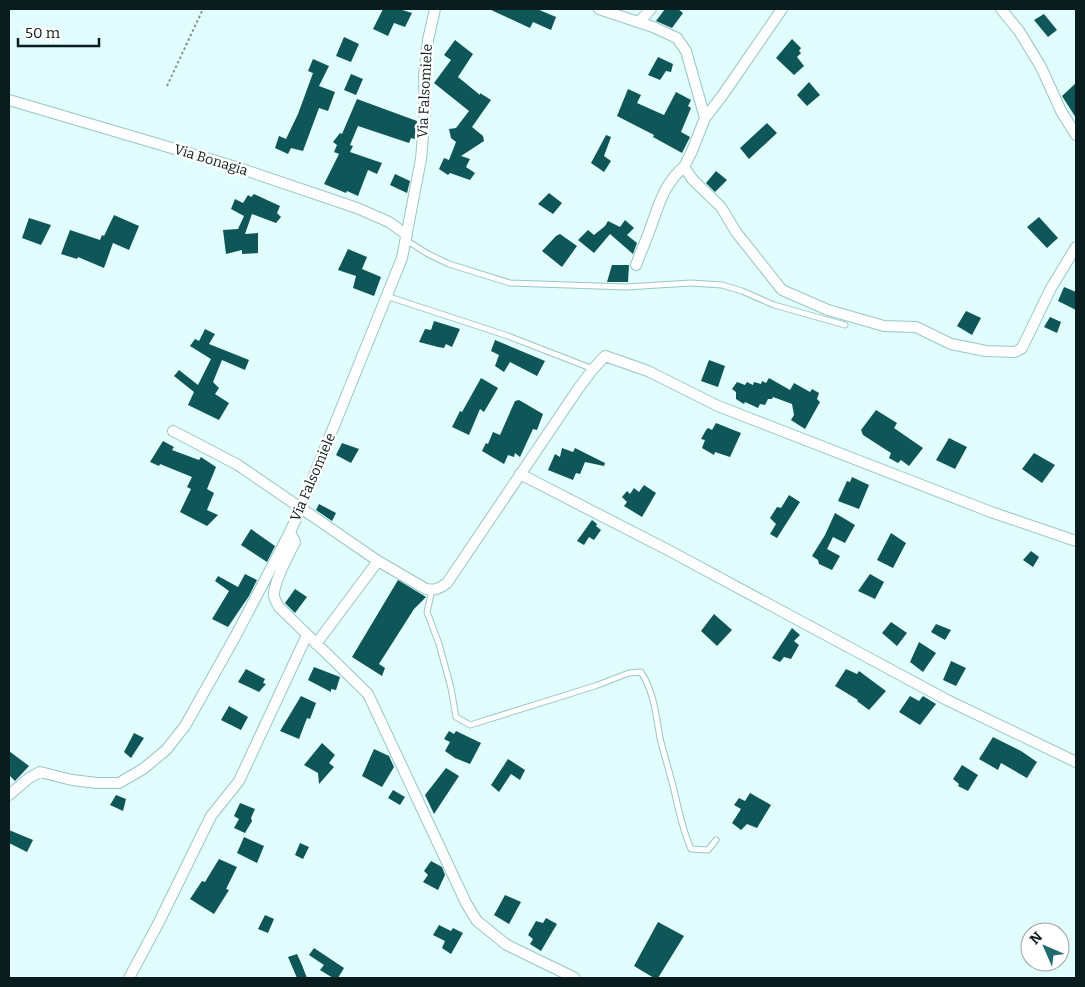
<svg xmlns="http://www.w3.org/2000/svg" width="1085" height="987" font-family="Bitter,serif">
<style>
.building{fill:#0f5659}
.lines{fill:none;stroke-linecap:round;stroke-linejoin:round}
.lane-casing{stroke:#99c6c8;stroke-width:7}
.street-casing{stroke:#99c6c8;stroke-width:12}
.path{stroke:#7d9495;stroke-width:2;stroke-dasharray:2.5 2.5;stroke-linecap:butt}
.lane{stroke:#fff;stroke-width:5}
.street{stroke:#fff;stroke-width:10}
.labels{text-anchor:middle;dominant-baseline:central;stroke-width:5;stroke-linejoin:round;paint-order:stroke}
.street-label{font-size:14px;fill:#0a1c1d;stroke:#fff}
</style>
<rect width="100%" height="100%" fill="#e2fdfe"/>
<!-- building -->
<path class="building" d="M383,9H399L412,13L405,27L394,23L388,36L373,29Z
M489,9H537L556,17L551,30L533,22L530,28Z
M665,9H678L683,13L672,28L656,21Z
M1044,14L1057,30L1048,37L1034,20Z
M344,37L359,44L351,62L336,56Z
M792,39L801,48L799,51L801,53L797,57L804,66L794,75L776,58Z
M455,40L473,54L458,77L480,95V93L491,100L472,127L483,136L484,141L461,156L470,159L466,167L475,173L470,180L450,173L448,175L439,169L444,158L449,160L456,142L451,138L449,129L456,128L469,111L434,83L451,60L444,55Z
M658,57L673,64L671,72L666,71L660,80L648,75Z
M313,59L329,66L319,86L335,92L328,111L319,108L303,151L291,148L288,154L275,148L279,136L286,139L298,114L313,73L308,71Z
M351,74L363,79L356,95L344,90Z
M809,82L820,95L807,106L797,95Z
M1076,83V118L1062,96Z
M628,89L641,95L637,103L664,115L676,92L691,100L688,106L691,108L681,132L690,137L682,153L653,137L654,135L617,116Z
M357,99L417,121L415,139L411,138L409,143L358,126L350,145L353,146L350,152L382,163L377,174L368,170L358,196L347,191L346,193L324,184L339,154L334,152L337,145L333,142L340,133L342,134Z
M767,123L777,133L749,159L740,148Z
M606,135L611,137L604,156L611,161L604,172L591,163Z
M716,171L727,180L715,192L706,183Z
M395,174L410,181L407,193L390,185Z
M549,193L562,203L553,214L538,204Z
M254,194L280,206L277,213L281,217L276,223L252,214L245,234L258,233V253L242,254V250L226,254L223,230L238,229L244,216L231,209L235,199L243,203L248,195L251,197Z
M114,215L139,226L129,250L113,243L104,268L78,257L77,259L61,254L70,230L100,240L102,235L104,236Z
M1039,217L1058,238L1047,248L1027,227Z
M29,218L51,225L41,245L22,238Z
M625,220L634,228L627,235L637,243L633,254L610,234L594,253L578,240L588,230L594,235L605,226L608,221L620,227Z
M560,234L577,246L562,267L542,251L556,236Z
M348,249L367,257L362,269L381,277L374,296L353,288L356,276L338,270Z
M612,265H629L628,282H607Z
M1064,287L1076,292V310L1058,301Z
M966,311L981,318L972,335L957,326Z
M1050,317L1061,322L1057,333L1044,327Z
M434,321L460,329L452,347L446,344L444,348L438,347L419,342L425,329L431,330Z
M205,329L215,334L209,344L249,360L245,370L222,360L213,382L219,388L215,394L229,403L219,420L188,405L194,392L174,376L179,370L198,385L211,359L190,346L195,339L199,341Z
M495,340L545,361L537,376L510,362L504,372L495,366L499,355L491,351Z
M709,360L725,366L718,387L701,381Z
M481,378L498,388L484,412L480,409L469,435L452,427L460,411L462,412Z
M769,378L790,390L794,383L810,392L812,389L819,393L817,399L820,402L805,429L791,420L794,415L792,404L773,397L772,399H768L765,405L760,404L758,408L745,402L744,404L736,399V392L732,389L737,382L745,385L747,382L753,385L754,382L761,384L762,381L766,383Z
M519,400L543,414L537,430L533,429L520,457L515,453L514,457L508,455L504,464L482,451L486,443L488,444L493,432L500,435L515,401Z
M876,410L897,423L894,428L923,448L909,466L901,460L898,463L889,458L891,453L863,435L861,430Z
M716,423L741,433L730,457L715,452L714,455L702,448L705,440L701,439L706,430L708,428L712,430Z
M949,438L967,447L955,469L936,460Z
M163,441L174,447L172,450L199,460L201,457L216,467L207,489L214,493L207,510L218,515L207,526L180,512L191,489L187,487L192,477L160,464L159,466L150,462Z
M342,443L359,449L351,463L336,455Z
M562,448L573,452L575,448L605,463L604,466L585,462L580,474L576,473L573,480L548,470L555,454L560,457Z
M1034,453L1055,465L1042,483L1022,469Z
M852,477L869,485L859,509L838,501L847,481L850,482Z
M644,485L656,493L642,517L624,506L627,502L622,497L627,491L630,494L634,488L639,492Z
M789,495L800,502L777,538L770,534L776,524L770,518L777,507L781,508Z
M319,504L336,513L332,521L316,510Z
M835,513L855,525L845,543L833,537L827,549L840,556L832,570L819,564L818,560L812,556L825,535Z
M592,520L597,524L596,526L601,530L594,540L589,537L584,545L577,541Z
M251,529L275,546L267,562L241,545Z
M891,533L906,543L893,568L877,560Z
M1031,551L1039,557L1033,567L1023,560Z
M245,574L257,580L249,596L228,627L212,619L229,591L215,581L218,576L238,587Z
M870,574L884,582L875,599L858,591Z
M398,580L426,597L414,609L379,664L385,668L382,676L352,657Z
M295,589L307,597L295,613L285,603Z
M714,614L732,630L717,646L701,631Z
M891,622L907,633L897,646L882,633Z
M936,624L951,630L945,640L931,632Z
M792,628L800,635L794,641L799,645L791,659L784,657L780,662L772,658Z
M919,642L936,653L923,672L910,662Z
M951,661L966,668L956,686L943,680Z
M314,667L340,677L336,690L331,689V692L308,680Z
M246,669L265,679L263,683L266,684L259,692L238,682Z
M846,669L857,674L859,671L886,691L869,710L857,701L858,700L835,686Z
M301,696L316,703L310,719L307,718L299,739L280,731Z
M910,696L919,701L923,696L936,704L920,725L899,712Z
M229,706L248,717L241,730L221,720Z
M449,731L454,734L456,731L481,743L470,764L455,758L445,751L450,742L444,739Z
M134,733L144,738L131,758L124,752Z
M993,737L1021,751L1037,762L1027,778L1001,763L998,770L979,759Z
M322,743L335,755L329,763L334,767L319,784L318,773L304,765Z
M374,749L389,756L394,767L382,787L362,776Z
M9,751L29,766L15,781L9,775Z
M508,759L525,770L520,780L511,774L499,792L491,785Z
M962,765L978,775L968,791L958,786L959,784L953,779Z
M446,768L459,776L434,814L425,795Z
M393,790L405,797L400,805L388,798Z
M750,793L771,805L757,828L747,824L741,830L732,823L741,809L734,805L739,798L745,801Z
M116,795L126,799L123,811L110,805Z
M240,803L255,809L251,818L252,821L245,833L234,828L239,819L234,816Z
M9,830L33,840L27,852L9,843Z
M244,837L264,846L257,863L237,853Z
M300,843L309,847L303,859L295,855Z
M219,859L237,867L226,889L229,890L214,914L190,899L202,881L205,882Z
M431,861L442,867L445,875L438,890L423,882L428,875L424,871Z
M505,895L521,902L509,924L494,915Z
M265,915L274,919L268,933L258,929Z
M546,918L557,924L541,951L530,944L533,939L528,935L536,921L543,923Z
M658,922L684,936L658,978H654L634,966Z
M439,925L451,931L453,928L463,933L451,954L442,948L445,941L433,935Z
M314,948L344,968L338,978H333L320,970L324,965L309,955Z
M297,954L302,965L307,978H297L288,957Z"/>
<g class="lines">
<!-- lane casing -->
<g class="lane-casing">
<path id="lane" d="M406,240L428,254L449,264L510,283L626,287L691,283L722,285L742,291L774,305L845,325
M386,296L508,336L593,369
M432,590L427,612L439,644L451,688L456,717L470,725L595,686L629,673L641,672C654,692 656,715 660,738C664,755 670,773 674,790C679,811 682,829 691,849L708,850L716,840"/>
</g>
<!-- street casing -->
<g class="street-casing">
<path id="street" d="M599,9L653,27L677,38L686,51L705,118L692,151L684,167L693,180L721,207L736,232L782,290L828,310L884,326L916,327L951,344L986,351L1015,352L1022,348L1051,288L1076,247
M1001,9L1019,31L1041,67L1061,111L1076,135
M639,22L651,9
M9,100L236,167L357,208L389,222L407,235
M705,118L722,96L782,9
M636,265C640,254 645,243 649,232C658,208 663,184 684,167
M173,431L238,465L378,561L426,589C435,591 440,588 447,583L578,389L593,369L605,356L648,371L718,406L991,512L1076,541
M520,474L668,550L947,700L1076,762
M290,532L295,542C289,554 275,579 274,593C273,598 277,603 279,607L368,694L466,903L477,921L507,945L575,978
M316,644L378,561
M9,795L29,778L40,772L72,780L97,783H119L143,769L166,750L185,726L235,637L290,532L300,510L402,258L421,159L425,113L424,75L428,40L435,9
M129,978L159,922L211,816L239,781L307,635"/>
</g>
<!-- path -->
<path class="path" d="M167,86L203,9"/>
<!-- lane -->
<use href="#lane" class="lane"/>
<!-- street -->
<use href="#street" class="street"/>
</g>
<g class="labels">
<!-- street labels -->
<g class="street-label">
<text transform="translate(425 91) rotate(-87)">Via Falsomiele</text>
<text transform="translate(211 160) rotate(17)">Via Bonagia</text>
<text transform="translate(313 477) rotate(-67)">Via Falsomiele</text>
</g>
</g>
<!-- border -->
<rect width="1085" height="987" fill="none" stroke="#0a1c1d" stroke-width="20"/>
<!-- north arrow -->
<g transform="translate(1045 947) rotate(315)"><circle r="24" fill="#ffffff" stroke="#9da4a5"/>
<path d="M0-4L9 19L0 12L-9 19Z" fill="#1f6b6f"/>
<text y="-8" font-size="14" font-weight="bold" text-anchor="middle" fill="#0a1c1d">N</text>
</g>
<!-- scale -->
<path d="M18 38v8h81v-8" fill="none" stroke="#0a1c1d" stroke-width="2.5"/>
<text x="25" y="38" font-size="15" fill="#0a1c1d" stroke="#ffffff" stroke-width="4" paint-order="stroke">50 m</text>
</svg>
